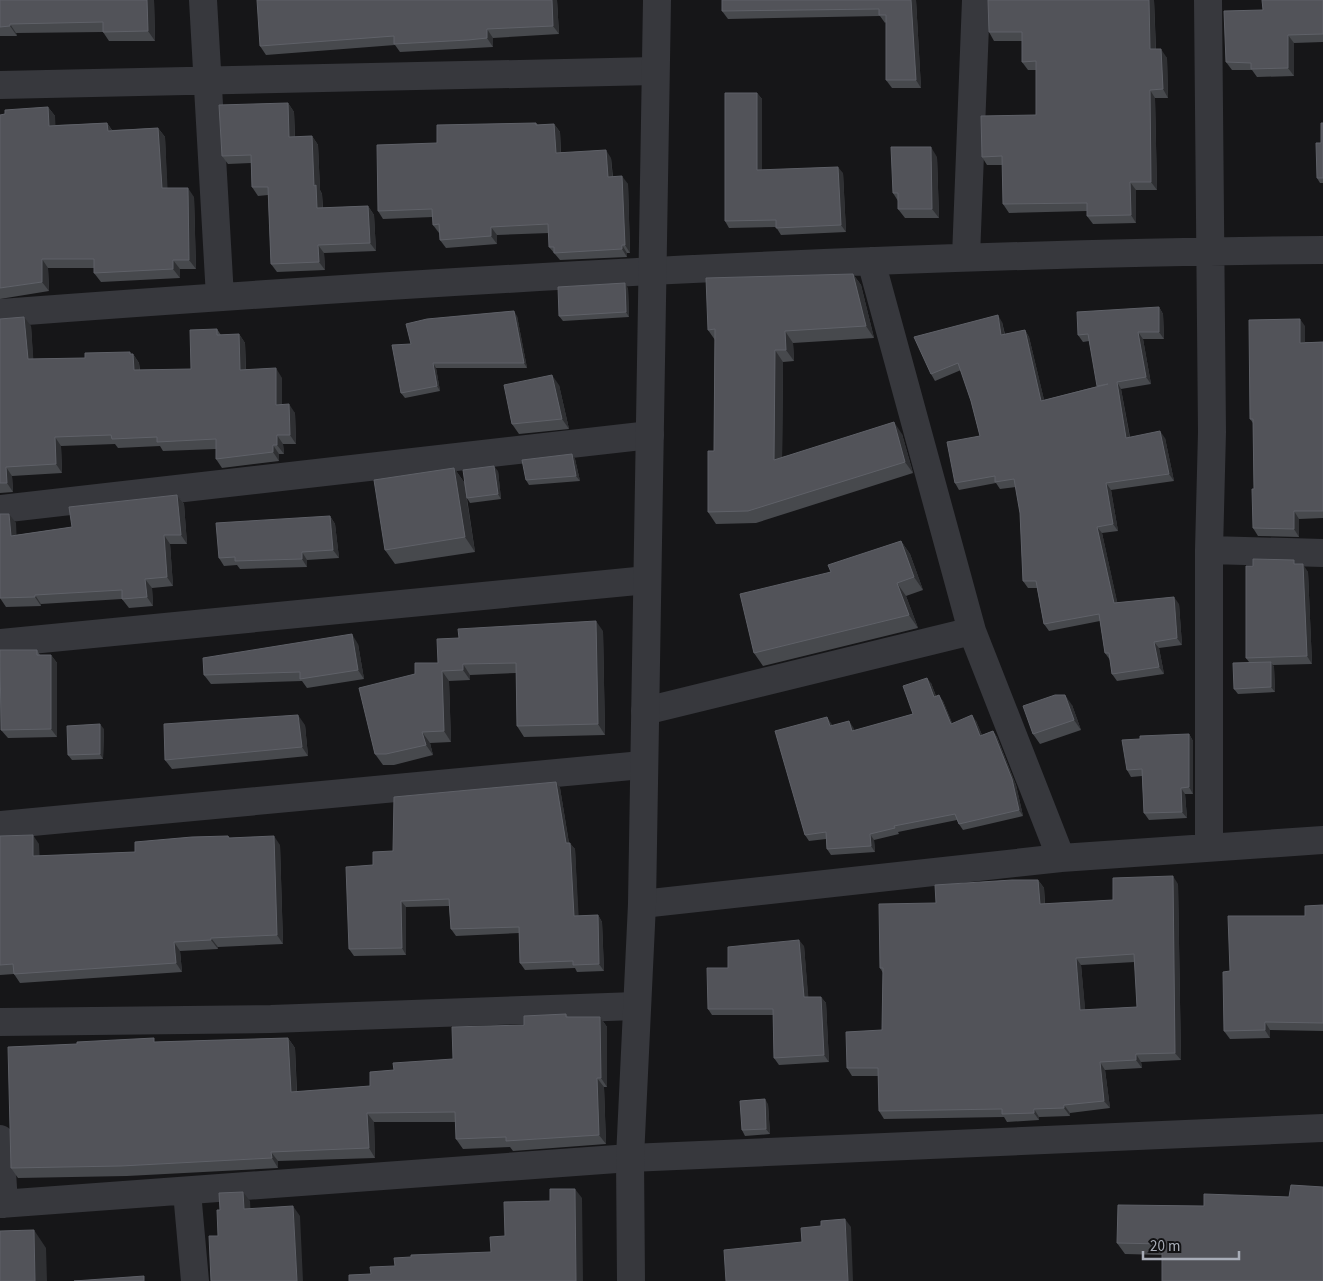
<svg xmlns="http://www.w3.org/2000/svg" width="1323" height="1281" font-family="'Source Sans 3',sans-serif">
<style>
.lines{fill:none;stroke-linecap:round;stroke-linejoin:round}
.minor{stroke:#37383d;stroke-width:28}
.tertiary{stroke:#37383d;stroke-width:28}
.wall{fill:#47494d;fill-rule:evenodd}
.shaded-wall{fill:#2f3033}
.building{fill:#525359;stroke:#5f6168;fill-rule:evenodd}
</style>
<rect width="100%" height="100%" fill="#161618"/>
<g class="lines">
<!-- minor -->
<path class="minor" d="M203,0L220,297
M1208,0L1212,432L1209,550V847
M0,85L655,71
M966,257L976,0
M871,261L972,631L1061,858
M0,313C440,280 881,254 1323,250
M0,509L650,435
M1209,550L1323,553
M0,643L647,580
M645,711L972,631
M0,825L642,765
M642,904L1061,858L1323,840
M0,1022L271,1019L636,1006
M0,1139L4,1204
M187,1192L195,1281
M0,1204L630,1158L1323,1128"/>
<!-- tertiary -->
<path class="tertiary" d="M631,1281L630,1158L642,904L657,0"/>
</g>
<!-- wall -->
<path class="wall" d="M0,0H154L155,41H109L103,32L16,33L17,36H0Z
M557,0L559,34L493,38V47L400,52L395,45L266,55L260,46Z
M916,0L921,88H892L886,80V22L885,23L880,16L728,19L722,11Z
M988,0H1154L1156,49L1167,58L1168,98H1155L1157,190H1136V223L1093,224L1087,216V211L1009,213L1003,204V165H987L982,157L1036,115V70H1028L1022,62V41H994L989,32Z
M1323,0V42L1294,43V76L1257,77L1252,70H1232L1226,62L1263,10Z
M757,93L762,99V170L843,173L846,232L781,235L776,227L729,228L725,221Z
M288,103L294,112L295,137L312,136L318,145L320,190L322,194L323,208L368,206L374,215L376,251L324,253L325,270L277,272L271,264L268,195L258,196L252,187L251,163L228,164L222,156Z
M48,107L55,116V125L107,123L112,130L158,128L165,137L167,188L194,197L196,269H180V278L101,282L94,273V268H48L49,291L0,299V115Z
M536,123L538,125L554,124L560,132L561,152L611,158L613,177L628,184L630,253H627V257L560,260L549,247V233L497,235V244L446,248L440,240V233H439L433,225V217L383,219L378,211L437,143Z
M1323,123V183H1320L1317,178Z
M937,157L939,218H905L898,209V201L893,193Z
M853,274L861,285L874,338L793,343L794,361L783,362L782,457L902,434L913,473L756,523L716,524L708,512L714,451L715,340L708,330Z
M628,288L629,317L563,321L559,316Z
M1159,307L1163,314L1164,339H1143L1151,384L1121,389L1130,437L1165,438L1174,481L1111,490L1118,531L1102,533L1117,602L1179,604L1182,645L1159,648L1164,674L1117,681L1112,674L1110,660L1105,653L1100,621L1049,631L1044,624L1037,588H1028L1023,581L1020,513L1016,487L1000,489L996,483L959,490L955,483L980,436L971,401L961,370L935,381L931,374L1002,322L1005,334L1025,330L1029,337L1044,400L1098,386L1089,341L1083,342L1078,335Z
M517,316L527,368H436L440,391L405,398L401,393L411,344Z
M0,319L31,326L33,359L85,358L133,354L139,363L140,370L191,369L217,329L221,335L239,334L245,343L246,369L282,378V405L295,413L296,444H283L284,454H279V461L222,468L216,459V449L163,451L160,446L118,448L115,444L61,446L62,473L12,476L13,492L0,493Z
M1305,326V342H1323V518L1299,519V537L1258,536L1253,528L1254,489L1253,423L1250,419Z
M559,385L569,429L519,434L512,424Z
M572,454L575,459L580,481L529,485L526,480Z
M454,468L464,482L498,471L501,499L470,503L467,498L475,552L395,564L385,550Z
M177,495L184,504L187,544H170L173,586L152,588L153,606L129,608L122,599L41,604V606L6,607L0,598V514L16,523V535L72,527Z
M330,516L335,524L339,558L307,560V567L240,569L237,565L224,566L219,558Z
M901,541L910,554L923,590L906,596L918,628L763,666L754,653L831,572Z
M1297,564L1308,572L1312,664L1273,665L1274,667L1275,692L1238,694L1234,689L1249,662L1246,658Z
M603,631L605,735L524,737L517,726L516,673L470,675V680L449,681L451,742L430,743L433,755L394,765H383L375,754L415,674L438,663Z
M358,644L364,679L307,688L302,681L211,684L204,675Z
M37,650L40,655H51L57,663V737L8,738L1,730Z
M931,683L936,696L943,701L952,723L976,721L982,735L993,731L997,737L1016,785L1023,816L963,830L959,824L957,820L898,832L899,834L874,840L875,852L831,855L827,849L826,839L809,841L805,835L831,723L832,726L853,727L854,731L913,714Z
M1072,705L1081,730L1040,744L1033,734Z
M305,725L308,756L172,769L165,760Z
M104,729L103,759L72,760L68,755Z
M1189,734L1193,741V794H1185L1187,818L1149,820L1144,813L1142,776L1131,777L1127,770Z
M556,782L560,788L569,843L575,849L578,916L598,915L602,922L604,971L577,972L575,968L525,970L520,963L519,933L456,936L451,929L449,906L406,907V955L354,956L349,949L373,865L393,851Z
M0,836L39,844V856L135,852L230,838L280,845L283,944L218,947V949L180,951L182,972L20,983L14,974L0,975Z
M1038,880L1044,888L1045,904L1113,900L1178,884L1181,1060L1141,1062L1142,1068L1105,1070L1110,1108L1070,1113V1116L1039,1117V1120L1007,1122L1004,1117L884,1119L879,1111L878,1076H852L847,1068L882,1030L883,973L880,968L936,903ZM1135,962L1137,1007L1085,1010L1081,965Z
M1323,905V1031L1270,1030V1038L1230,1039L1224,1031L1230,971L1305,916Z
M804,946L808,997H821L826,1003L829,1062L779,1065L774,1058L773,1015H712L708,1009L728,968Z
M566,1014L568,1017H600L607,1027V1087H604L606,1144L513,1151L510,1147L463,1149L456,1139V1122H374L375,1158L278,1161V1168L127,1176L18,1178L11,1168L156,1042L288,1038L295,1048L297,1092L370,1086L394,1070L453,1059L524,1025Z
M768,1104L770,1134L745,1136L742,1130Z
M1289,1197L1162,1255L1125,1254L1117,1243L1204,1206Z"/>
<!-- shaded-wall -->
<path class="shaded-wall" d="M147,0H154L155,41L148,31Z
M552,0H557L559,34L553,26Z
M911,0H916L921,88L916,80Z
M1149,0H1154L1156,57L1150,49Z
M10,24L16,33L17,36L10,26Z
M487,29L493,38V47L487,38Z
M1288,35L1294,43V76L1288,68Z
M1161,49L1167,58L1168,98L1163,89Z
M1150,90L1155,98L1157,190L1151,182Z
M757,93L762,99V177L757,170Z
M288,103L294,112L295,146L289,137Z
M48,107L55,116L56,135L49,126Z
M107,123L113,132L108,131Z
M554,124L560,132L561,160L556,153Z
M158,128L165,137L168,197L162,188Z
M312,136L318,145L320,190L322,194L323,216L317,208L314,186Z
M931,147L937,157L939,218L932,209Z
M606,150L611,158L613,185L608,177Z
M838,167L843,173L846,232L841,225Z
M622,176L628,184L630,253L625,245Z
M1130,182L1136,190V223L1131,215Z
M188,188L194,197L196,269L189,260Z
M368,206L374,215L376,251L370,243Z
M491,227L497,235V244L491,236Z
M318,245L324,253L325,270L319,262Z
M622,245L627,253V257L622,249Z
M42,259L48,268L49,291L42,282Z
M173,260L180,269V278L173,269Z
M853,274L861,285L874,338L866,326Z
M625,283L628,288L629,317L626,312Z
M1159,307L1163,314L1164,339L1159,332Z
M514,311L517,316L527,368L524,363Z
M998,315L1002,322L1006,342L1001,335Z
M24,317L31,326L34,368L28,359Z
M1300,319L1305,326V350L1300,343Z
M1025,330L1029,337L1046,408L1041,401Z
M785,331L793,343L794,361L786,350Z
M1138,332L1143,339L1151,384L1146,377Z
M239,334L245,343L246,379L240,370Z
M775,350L783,362L782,471L774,460Z
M130,352L133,356V354L139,363L140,379L134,370Z
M433,363L436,368L440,391L437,386Z
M276,368L282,378V414L276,405Z
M552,375L559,385L569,429L562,419Z
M1117,382L1121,389L1131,445L1126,438Z
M289,404L295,413L296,444L290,435Z
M894,422L902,434L913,473L905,462Z
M1160,431L1165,438L1174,481L1169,474Z
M277,435L283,444L284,454L277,445Z
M55,437L61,446L62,473L56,464Z
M273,445L279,454V461L273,452Z
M572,454L575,459L580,481L576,476Z
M494,466L498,471L501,499L498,494Z
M6,467L12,476L13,492L7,483Z
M454,468L464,482L475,552L465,537Z
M1106,483L1111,490L1118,531L1113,524Z
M177,495L184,504L187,544L181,535Z
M1294,511L1299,519V537L1294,529Z
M9,514L16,523L17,545L11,536Z
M330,516L335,524L339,558L333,550Z
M1097,527L1102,533L1119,610L1114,603Z
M164,535L170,544L173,586L167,577Z
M901,541L910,554L923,590L914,577Z
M302,552L307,560V567L302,559Z
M1303,564L1308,572L1312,664L1307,656Z
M145,579L152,588L153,606L147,597Z
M897,583L906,596L918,628L909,615Z
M35,595L41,604V606L35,597Z
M1174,597L1179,604L1182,645L1177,638Z
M596,621L603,631L605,735L598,724Z
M352,634L358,644L364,679L358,670Z
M1154,642L1159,648L1164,674L1159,667Z
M51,655L57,663V737L51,729Z
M1271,662L1274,667L1275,692L1271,687Z
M463,664L470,675V680L463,670Z
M442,671L449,681L451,742L444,731Z
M927,678L931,683L938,702L934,697Z
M939,695L943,701L955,730L951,724Z
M1065,695L1072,705L1081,730L1074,720Z
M298,715L305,725L308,756L302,747Z
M972,715L976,721L985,742L980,736Z
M827,717L831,723L834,732L830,726Z
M849,721L853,727L856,737L852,731Z
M100,724L104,729L103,759L100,754Z
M993,731L997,737L1016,785L1023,816L1019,810Z
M422,732L430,743L433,755L426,745Z
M1189,734L1193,741V794L1189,787Z
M556,782L560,788L570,850L566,843Z
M1181,788L1185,794L1187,818L1182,812Z
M870,834L874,840L875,852L871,846Z
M33,835L39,844L40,865L33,856Z
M274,836L280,845L283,944L277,935Z
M570,843L575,849L579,922L574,916Z
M1173,876L1178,884L1181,1060L1175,1053Z
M1038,880L1044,888L1045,912L1040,904Z
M401,901L406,907V955L402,948Z
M598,915L602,922L604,971L599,964Z
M211,938L218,947V949L211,940Z
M799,940L804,946L809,1004L804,997Z
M174,942L180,951L182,972L176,963Z
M1076,958L1081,965L1086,1018L1080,1010Z
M821,997L826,1003L829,1062L824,1055Z
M600,1017L607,1027V1087L601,1078Z
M1265,1022L1270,1030V1038L1265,1030Z
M288,1038L295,1048L297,1102L291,1092Z
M1136,1054L1141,1062L1142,1068L1136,1060Z
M1100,1062L1105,1070L1110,1108L1104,1101Z
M597,1078L604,1087L606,1144L599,1135Z
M765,1099L768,1104L770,1134L766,1129Z
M1064,1105L1070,1113V1116L1064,1108Z
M1034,1109L1039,1117V1120L1034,1113Z
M367,1113L374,1122L375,1158L369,1148Z
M271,1152L278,1161V1168L272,1158Z
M575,1189L582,1198L583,1281H576Z
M243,1192L250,1201L251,1219L244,1209Z
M293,1206L300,1216L303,1281H297Z
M845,1219L851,1227L853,1281H848Z
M34,1230L46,1248L47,1281H35Z"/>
<!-- building -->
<path class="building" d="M0,0H147L148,31L103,32V22L10,24V26L0,27Z
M257,0H552L553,26L487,29V38L468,40L394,44V36L260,46Z
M722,0H911L916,80H886V15H879V9L722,11Z
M988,0H1149L1150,49H1161L1163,89L1150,90L1151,182H1130L1131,215L1087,216V203L1003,204L1002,156L982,157L981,116L1036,115V61L1022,62V32H989Z
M1262,0H1323V34L1288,35V68L1251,69V63L1226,62L1224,11L1263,10Z
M725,93H757V170L838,167L841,225L776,228V220L725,221Z
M288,103L289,137L312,136L314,186L316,185L317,208L368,206L370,243L318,245L319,262L271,264L268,187H252L251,155L222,156L219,105Z
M48,107L49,126L107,123L108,131L158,128L162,188H188L189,260H173V269L94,273V259H42V282L0,288V115L5,114V110Z
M536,123V125L554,124L556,153L606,150L608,177L622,176L625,245H622V249L554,253V247H549L548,224L491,227V236L440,240L439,224L433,225L432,209L378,211L377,145L437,143V125Z
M1321,123H1323V178H1317L1316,143H1321Z
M891,147H931L932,209H898V193H893Z
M853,274L866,326L785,331L786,350H775L774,460L894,422L905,462L748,511L708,512V451H714L715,329L708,330L706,278Z
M625,283L626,312L559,316L558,287Z
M1159,307V332H1138L1146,377L1117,382L1126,438L1160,431L1169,474L1106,483L1113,524L1097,527L1114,603L1174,597L1177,638L1154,642L1159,667L1112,674L1109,653H1105L1099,614L1044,624L1036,581H1023L1020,513L1014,479L995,482V476L955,483L947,442L980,436L971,401L958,363L931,374L914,337L998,315L1001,335L1025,330L1041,401L1108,384L1097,386L1088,334L1078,335L1077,312Z
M514,311L524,363H433L437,386L401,393L392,345L411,344L406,324L427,319Z
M24,317L28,359L85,358V353L130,352V354H133L134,370L191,369L190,330L217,329V335L239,334L240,370L276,368V405L289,404L290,435H277V445H273V452L216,459V439L157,442V437L112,439L111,435L55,437L56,464L6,467L7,483H0V319Z
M1300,319V343L1323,342V511H1294V529L1253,528L1252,489H1254L1253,419H1250L1249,320Z
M552,375L562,419L512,424L504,385Z
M572,454L576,476L526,480L522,460Z
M494,466L498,494L467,498L463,470Z
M454,468L465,537L385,550L374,480Z
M177,495L181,535H164L167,577L145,579L147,597L122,599V590L35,595V597L0,598V514H9L11,536L72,527L69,507Z
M330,516L333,550L302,552V559L235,561V557L219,558L216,523Z
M901,541L914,577L897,583L909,615L754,653L740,594L831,572L828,565Z
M1253,559L1294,560V564H1303L1307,656L1246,658V566H1253Z
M596,621L598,724L517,726L516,663L463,664V670L442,671L444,731L422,732L426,745L386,754H375L359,688L415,674V663H438L437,639L459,638L458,629Z
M352,634L358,670L300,679V672L204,675L203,658Z
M0,650H37V655H51V729L1,730Z
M1271,662V687L1234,689L1233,663Z
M927,678L934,697L939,695L951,724L972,715L980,736L993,731L1012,779L1019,810L959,824L955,814L894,826L895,828L870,834L871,846L827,849L826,832L805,835L775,731L827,717L830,726L849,721L852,731L913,714L903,686Z
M1055,695H1065L1074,720L1033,734L1023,706Z
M298,715L302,747L165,760L164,724Z
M100,724V754L68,755L67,726Z
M1189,734V787L1181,788L1182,812L1144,813L1142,769L1127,770L1122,740L1140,739V736Z
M556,782L566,843H570L574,916L598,915L599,964L573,965V961L520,963L519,927L451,929L449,899L401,901L402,948L349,949L346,867L373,865V852L393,851L394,797Z
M33,835V856L135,852V842L192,837L228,836L229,838L274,836L277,935L211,938V940L174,942L176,963L14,974L13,964L0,965V836Z
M1173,876L1175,1053L1136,1054V1060L1100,1062L1104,1101L1064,1105V1108L1034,1109V1113L1002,1114V1109L879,1111L878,1068H847L846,1032L882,1030L883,968H880L879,904L936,903L935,885L1012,880H1038L1040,904L1113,900V878ZM1134,954L1137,1007L1080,1010L1076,958Z
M1323,905V1023L1265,1022V1030L1224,1031L1223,972L1230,971L1228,916H1305V906Z
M799,940L804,997H821L824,1055L774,1058L773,1009H708L707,968H728V947Z
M566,1014V1017H600L601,1078H597L599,1135L506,1141V1137L456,1139L455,1112L367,1113L369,1148L271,1152L272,1158L121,1166L11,1168L8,1047L77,1044V1042L154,1038V1042L288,1038L291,1092L370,1086V1072L394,1070L393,1063L453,1059L452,1027L524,1025V1016Z
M765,1099L766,1129L742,1130L740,1101Z
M1291,1185L1323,1187V1281H1162V1244L1117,1243L1118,1205L1204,1206V1194L1289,1197Z
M550,1189H575L576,1281H349V1275L371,1274L370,1267L395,1266L394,1258L411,1257V1255L491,1252L490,1237L505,1236L504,1202L550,1201Z
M243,1192L244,1209L293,1206L297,1281H211L209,1236H218L217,1210H220L219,1193Z
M845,1219L848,1281H726L724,1250L802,1242L801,1228L821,1226V1221Z
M34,1230L35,1281H0V1231Z
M144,1276V1281H74Z"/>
<!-- scale -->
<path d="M1143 1251v8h96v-8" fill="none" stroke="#a8adb8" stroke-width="2.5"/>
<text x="1150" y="1251" font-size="15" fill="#a8adb8" stroke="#111113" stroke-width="4" paint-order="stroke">20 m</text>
</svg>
